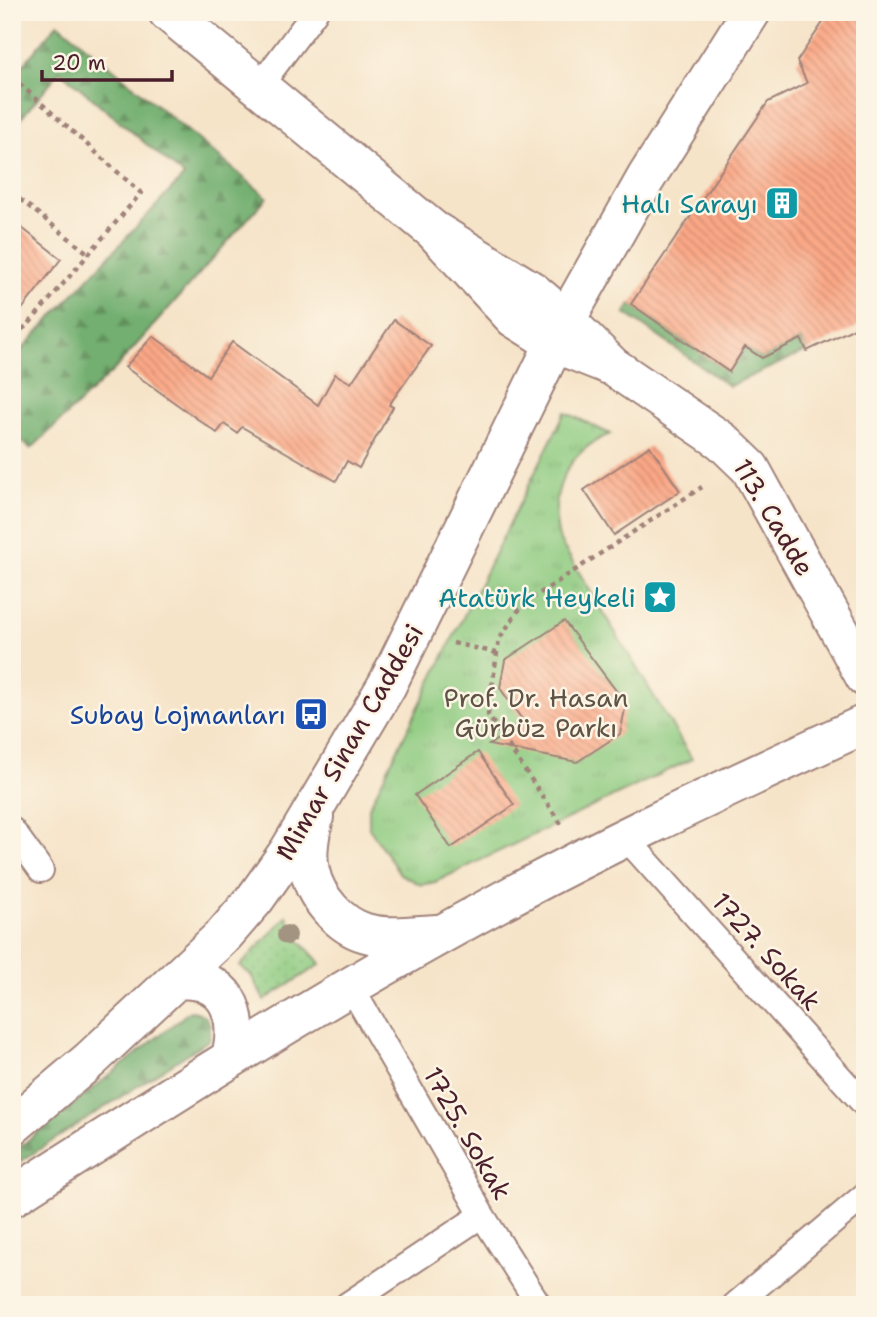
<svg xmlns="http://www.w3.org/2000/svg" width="877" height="1317" font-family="'Shantell Sans',sans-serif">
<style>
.grass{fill:url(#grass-dots);stroke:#6c7556;stroke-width:2}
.forest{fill:url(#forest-firs);stroke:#5e674d;stroke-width:2}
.park{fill:url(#park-tufts);stroke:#6c7556;stroke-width:2}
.building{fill:url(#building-back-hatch)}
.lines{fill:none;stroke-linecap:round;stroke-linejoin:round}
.lane-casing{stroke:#a0827a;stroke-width:28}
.street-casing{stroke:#a0827a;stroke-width:42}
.secondary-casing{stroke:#a0827a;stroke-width:42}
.primary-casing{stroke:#a0827a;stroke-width:42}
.path{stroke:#a0827a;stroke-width:4.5;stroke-dasharray:5 5;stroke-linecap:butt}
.lane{stroke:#fff;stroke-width:24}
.street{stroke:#fff;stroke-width:38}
.secondary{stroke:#fff;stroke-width:38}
.primary{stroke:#fff;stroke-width:38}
.tree{fill:#a29480}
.labels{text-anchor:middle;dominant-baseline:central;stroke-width:5;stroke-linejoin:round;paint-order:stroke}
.culture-label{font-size:26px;fill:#0d838f;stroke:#fcf5e5;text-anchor:end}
.street-label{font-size:26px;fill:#4a1f2b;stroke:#fcf5e5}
.park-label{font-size:26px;fill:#5e5345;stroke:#fcf5e5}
.transit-label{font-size:26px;fill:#164399;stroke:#fcf5e5;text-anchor:end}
</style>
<defs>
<pattern id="grass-dots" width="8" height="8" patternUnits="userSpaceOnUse" patternTransform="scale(1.75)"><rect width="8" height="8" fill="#8ecb81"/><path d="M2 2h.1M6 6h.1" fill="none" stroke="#7cae70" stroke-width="1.8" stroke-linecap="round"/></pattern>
<pattern id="forest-firs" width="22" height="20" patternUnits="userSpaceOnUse" patternTransform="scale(1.75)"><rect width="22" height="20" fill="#72af6f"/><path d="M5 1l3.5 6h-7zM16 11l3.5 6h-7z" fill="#608e5b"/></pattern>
<pattern id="park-tufts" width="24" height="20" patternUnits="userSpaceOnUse" patternTransform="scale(1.75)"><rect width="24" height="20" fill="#8ecb81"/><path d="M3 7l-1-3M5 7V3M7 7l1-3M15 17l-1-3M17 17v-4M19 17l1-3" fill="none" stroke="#7cae70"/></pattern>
<pattern id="building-back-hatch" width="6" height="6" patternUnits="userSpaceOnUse" patternTransform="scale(1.75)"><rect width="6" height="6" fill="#fba886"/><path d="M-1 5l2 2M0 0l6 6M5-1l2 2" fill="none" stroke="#cd886e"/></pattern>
</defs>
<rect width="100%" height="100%" fill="#fcf5e5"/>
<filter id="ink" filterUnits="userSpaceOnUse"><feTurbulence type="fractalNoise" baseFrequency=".0143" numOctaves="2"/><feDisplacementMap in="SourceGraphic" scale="14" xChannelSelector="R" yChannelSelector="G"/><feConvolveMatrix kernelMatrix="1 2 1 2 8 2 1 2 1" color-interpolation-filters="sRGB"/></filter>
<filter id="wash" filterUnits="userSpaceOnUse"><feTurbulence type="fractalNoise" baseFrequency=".00686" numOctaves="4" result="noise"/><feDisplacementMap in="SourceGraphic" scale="28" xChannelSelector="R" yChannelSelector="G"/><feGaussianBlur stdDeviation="1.57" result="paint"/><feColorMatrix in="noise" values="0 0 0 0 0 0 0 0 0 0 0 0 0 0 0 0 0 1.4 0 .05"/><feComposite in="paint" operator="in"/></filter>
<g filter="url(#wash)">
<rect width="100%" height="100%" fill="#f6e4c9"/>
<!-- grass -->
<path class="grass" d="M287,916L295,935L321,964L264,1000L251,975L240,966Z"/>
<!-- forest -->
<path class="forest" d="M58,23L267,197L116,368L31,449L12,433V360L184,176L60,71L12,129V78Z
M631,304L728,371L745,347L762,358L801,339L807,351L729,386L625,313Z
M190,1011C207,1012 213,1024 209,1040L12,1167V1153Z"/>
<!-- park -->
<path class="park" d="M565,412L610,434C565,452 547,496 560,541L692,759L435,882L421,885L400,874L369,828V807Z"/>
<g id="blocks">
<!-- building -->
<path class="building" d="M830,12H865V323L807,351L801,339L762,358L745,347L729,372L631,304L768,102L807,83L797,61Z
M12,220L61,259L12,322Z
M394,320L431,346L389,405L393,407L359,468L347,461L336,481L242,427L237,433L224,424L217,433L125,367L153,336L208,376L232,342L318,405L335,374L351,383Z
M650,446L680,491L614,535L584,490Z
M564,621L626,704L620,734L577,762L489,745L523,721L500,688L505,660Z
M478,752L514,805L451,848L415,795Z"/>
</g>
</g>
<g filter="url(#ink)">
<use href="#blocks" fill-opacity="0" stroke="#a0827a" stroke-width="2"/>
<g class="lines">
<!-- lane casing -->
<g class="lane-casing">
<path id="lane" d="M259,87L315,12
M12,830L41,870
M625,837L865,1105
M351,987L482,1215L539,1305
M347,1305L482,1215
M735,1305L865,1195"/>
</g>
<!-- street casing -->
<g class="street-casing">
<path id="street" d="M554,343L612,366L566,320
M612,366L722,441L750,468L865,677"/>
</g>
<!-- secondary casing -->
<g class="secondary-casing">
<path id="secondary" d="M168,12L433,230
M554,343L514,318L433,230L532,291L566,320"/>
</g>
<!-- primary casing -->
<g class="primary-casing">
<path id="primary" d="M314,817C310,834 306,853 310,871C315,897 340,926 366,933C388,939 414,935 436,934
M176,980C226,974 242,1014 231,1056
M12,1126L90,1060L224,935L255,899L289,851L387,685L566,320L646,178L751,12
M12,1197C154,1106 295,1016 442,934C579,856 722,790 865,724"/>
</g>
<!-- path -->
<path class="path" d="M12,77L141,193L27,326L12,335
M12,193L89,254
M453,643L497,653
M561,824L488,715L499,639L518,611L531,599L702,487"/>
<!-- lane -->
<use href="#lane" class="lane"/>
<!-- street -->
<use href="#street" class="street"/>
<!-- secondary -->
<use href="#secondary" class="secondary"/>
<!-- primary -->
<use href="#primary" class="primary"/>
</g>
<!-- trees -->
<circle class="tree" cx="287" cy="935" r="10"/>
</g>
<!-- icons -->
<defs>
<g id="building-square" transform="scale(1.75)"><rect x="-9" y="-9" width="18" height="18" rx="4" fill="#0f9aa8" stroke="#fcf5e5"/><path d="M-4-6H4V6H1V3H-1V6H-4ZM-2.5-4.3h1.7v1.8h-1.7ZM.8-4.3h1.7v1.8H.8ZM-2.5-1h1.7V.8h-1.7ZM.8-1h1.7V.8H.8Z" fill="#fff"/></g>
<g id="sight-square" transform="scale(1.75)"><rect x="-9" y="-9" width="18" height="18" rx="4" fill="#0f9aa8" stroke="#fcf5e5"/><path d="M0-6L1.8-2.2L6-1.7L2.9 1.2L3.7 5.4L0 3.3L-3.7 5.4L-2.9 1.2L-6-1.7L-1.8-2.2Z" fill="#fff"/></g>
<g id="bus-square" transform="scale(1.75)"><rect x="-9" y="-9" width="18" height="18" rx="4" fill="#1a4fb4" stroke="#fcf5e5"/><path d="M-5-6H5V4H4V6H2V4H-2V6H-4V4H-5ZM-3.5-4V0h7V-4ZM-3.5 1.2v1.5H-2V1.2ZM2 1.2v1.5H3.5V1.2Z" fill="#fff"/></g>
</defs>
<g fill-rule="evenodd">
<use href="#building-square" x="782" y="203"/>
<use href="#sight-square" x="660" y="597"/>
<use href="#bus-square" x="311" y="714"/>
</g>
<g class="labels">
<!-- culture labels -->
<g class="culture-label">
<text x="758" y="203">Halı Sarayı</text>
<text x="636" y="597">Atatürk Heykeli</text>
</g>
<!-- street labels -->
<g class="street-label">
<text transform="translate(774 517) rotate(59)">113. Cadde</text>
<text transform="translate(349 742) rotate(-60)">Mimar Sinan Caddesi</text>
<text transform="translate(767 951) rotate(48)">1727. Sokak</text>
<text transform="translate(468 1133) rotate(60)">1725. Sokak</text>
</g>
<!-- park labels -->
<g class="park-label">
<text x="536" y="697">Prof. Dr. Hasan<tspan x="536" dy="30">Gürbüz Parkı</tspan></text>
</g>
<!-- transit labels -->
<g class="transit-label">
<text x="286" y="714">Subay Lojmanları</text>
</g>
</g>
<!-- margin -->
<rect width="877" height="1317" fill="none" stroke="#fcf5e5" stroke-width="42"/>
<!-- scale -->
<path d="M42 70v10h130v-10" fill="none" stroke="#4a1f2b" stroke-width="3.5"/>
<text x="52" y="70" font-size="21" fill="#4a1f2b" stroke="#fcf5e5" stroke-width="5" paint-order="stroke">20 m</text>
</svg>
